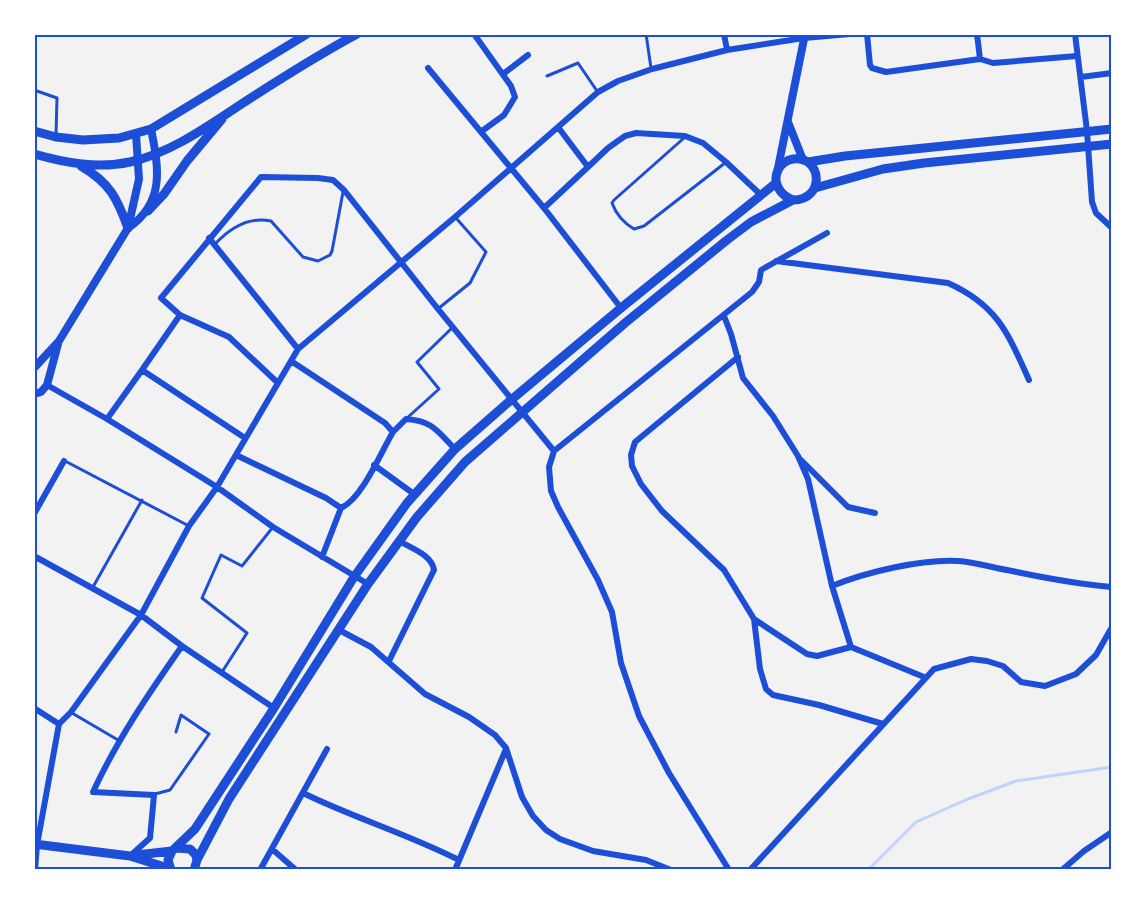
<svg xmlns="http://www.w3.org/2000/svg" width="1146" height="904" font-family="Montserrat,sans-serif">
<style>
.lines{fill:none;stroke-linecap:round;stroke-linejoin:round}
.stream{stroke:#bfd3fe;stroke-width:3}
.service{stroke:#1d4ed8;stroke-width:3}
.minor{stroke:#1d4ed8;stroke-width:6}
.tertiary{stroke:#1d4ed8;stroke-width:8}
.secondary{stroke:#1d4ed8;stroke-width:8}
.primary{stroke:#1d4ed8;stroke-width:9}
.neatline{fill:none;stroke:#1d4ed8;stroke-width:2}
</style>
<rect width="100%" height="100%" fill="#f2f2f2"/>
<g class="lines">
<!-- stream -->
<path class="stream" d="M868,870L916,822L968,799L1016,781L1112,767"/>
<!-- service -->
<path class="service" d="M646,34L651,68
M547,76L578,63L597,91
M34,90L57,98L56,135
M684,138L614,200L612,203C616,214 624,223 634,229L644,226L725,163
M215,244C230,228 248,216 271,221L303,257L318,261L330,255L332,251L343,192
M439,308L470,283L486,252L456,218
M407,418L439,389L417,362L453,327
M65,461L189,526
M93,587L142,500
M222,672L247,633L202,598L221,555L242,566L273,527
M72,713L118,740
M155,794L170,790L209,734L181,715L176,732"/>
<!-- minor -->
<path class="minor" d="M474,34L511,86L515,97L504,115L482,131
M724,34L727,50
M867,34L870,65L872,68L886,72L980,59L993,63L1077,56
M977,34L980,59
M1075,34L1087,131L1092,202L1096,213L1112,228
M428,68L544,208L621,308
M503,74L528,55
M1081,77L1112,73
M558,127L588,167L608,148L625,136L636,133L685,136L703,143L726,162L761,195
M544,208L588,167
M209,238L298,349
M776,261L948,283C997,305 1008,333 1029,380
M724,316L731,334L743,378L773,416L798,456L808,479L832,586L851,647
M738,357L635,442L631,455L632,466L641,484L662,511L724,570L754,619L807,654L817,656L851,647L924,677
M291,361L385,423L393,432L406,419C433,421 437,431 455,449
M142,370L180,315
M278,383L229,337L180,315L161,298L261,177L318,178L333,180L344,190L438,309L554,451L549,467L551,491L558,507L598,580L612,612L621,663L639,716L669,773L729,870
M47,385L107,419L217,487L273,527L368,584
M107,419L142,370L245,438
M554,451L752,292L759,282L761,270L827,233
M236,455L326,498L341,508C362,499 381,452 393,432
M800,459L848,507L875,513
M374,465L414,494
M34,514L64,461
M34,556L141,615L182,646L274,708
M322,557L341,508
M832,586C866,572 921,559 958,561C975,562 994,568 1012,571C1045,578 1078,584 1112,587
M754,619L760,669L766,689L773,695L819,705L883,724
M339,630L371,647L425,694L469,717L495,735L506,748L522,797L533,816L546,830L560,839L593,851L646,860L671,870
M389,661L434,570C432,555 411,548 399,541
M34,708L59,724
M303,793C354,818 408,834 459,860
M272,849L296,870
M131,855L150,838L154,795L93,792C117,740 149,693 182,646
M35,870L37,845L59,724L71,712L141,615L189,526L217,487L298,349L455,217L598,92L618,81L652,69L727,50L804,38L850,34
M260,870L327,749
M455,870L506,749
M750,870L934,669L971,659L987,661L1003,666L1021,682L1045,686L1076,674L1096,655L1112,627
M1062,870L1084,851L1112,832"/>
<!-- tertiary -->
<path class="tertiary" d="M788,122L803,160
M778,168L805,34"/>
<!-- secondary -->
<path class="secondary" d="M128,228C165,203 159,168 151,129
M35,367L59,341L128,228L139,179L136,134
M34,394L41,392L47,385L58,344"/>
<!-- primary -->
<path class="primary" d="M34,131L56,137L83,140L119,138L151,129L307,34
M34,154C66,163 98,169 130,162C171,153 208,126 243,103C280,79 318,55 357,34
M808,162L845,156L1112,129
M81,166C110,183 117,198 128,228
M815,188L883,169L924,163L1112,144
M148,211L164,194L187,161L222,119
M34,844L130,856L171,869
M176,848L190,849L196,855L197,860
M136,855L172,851
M171,870L168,860L172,851L195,829L274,708L354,577L407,503L455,449L511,400L621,308L776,183
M194,870L197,860L229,799L368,584L417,517L465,462L625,323L727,240L751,222L793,200C826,200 822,155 793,159C787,160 781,164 778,170C772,183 780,195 793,200"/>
</g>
<!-- border -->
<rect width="1146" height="904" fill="none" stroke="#ffffff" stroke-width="72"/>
<rect x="36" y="36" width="1074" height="832" class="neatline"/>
</svg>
